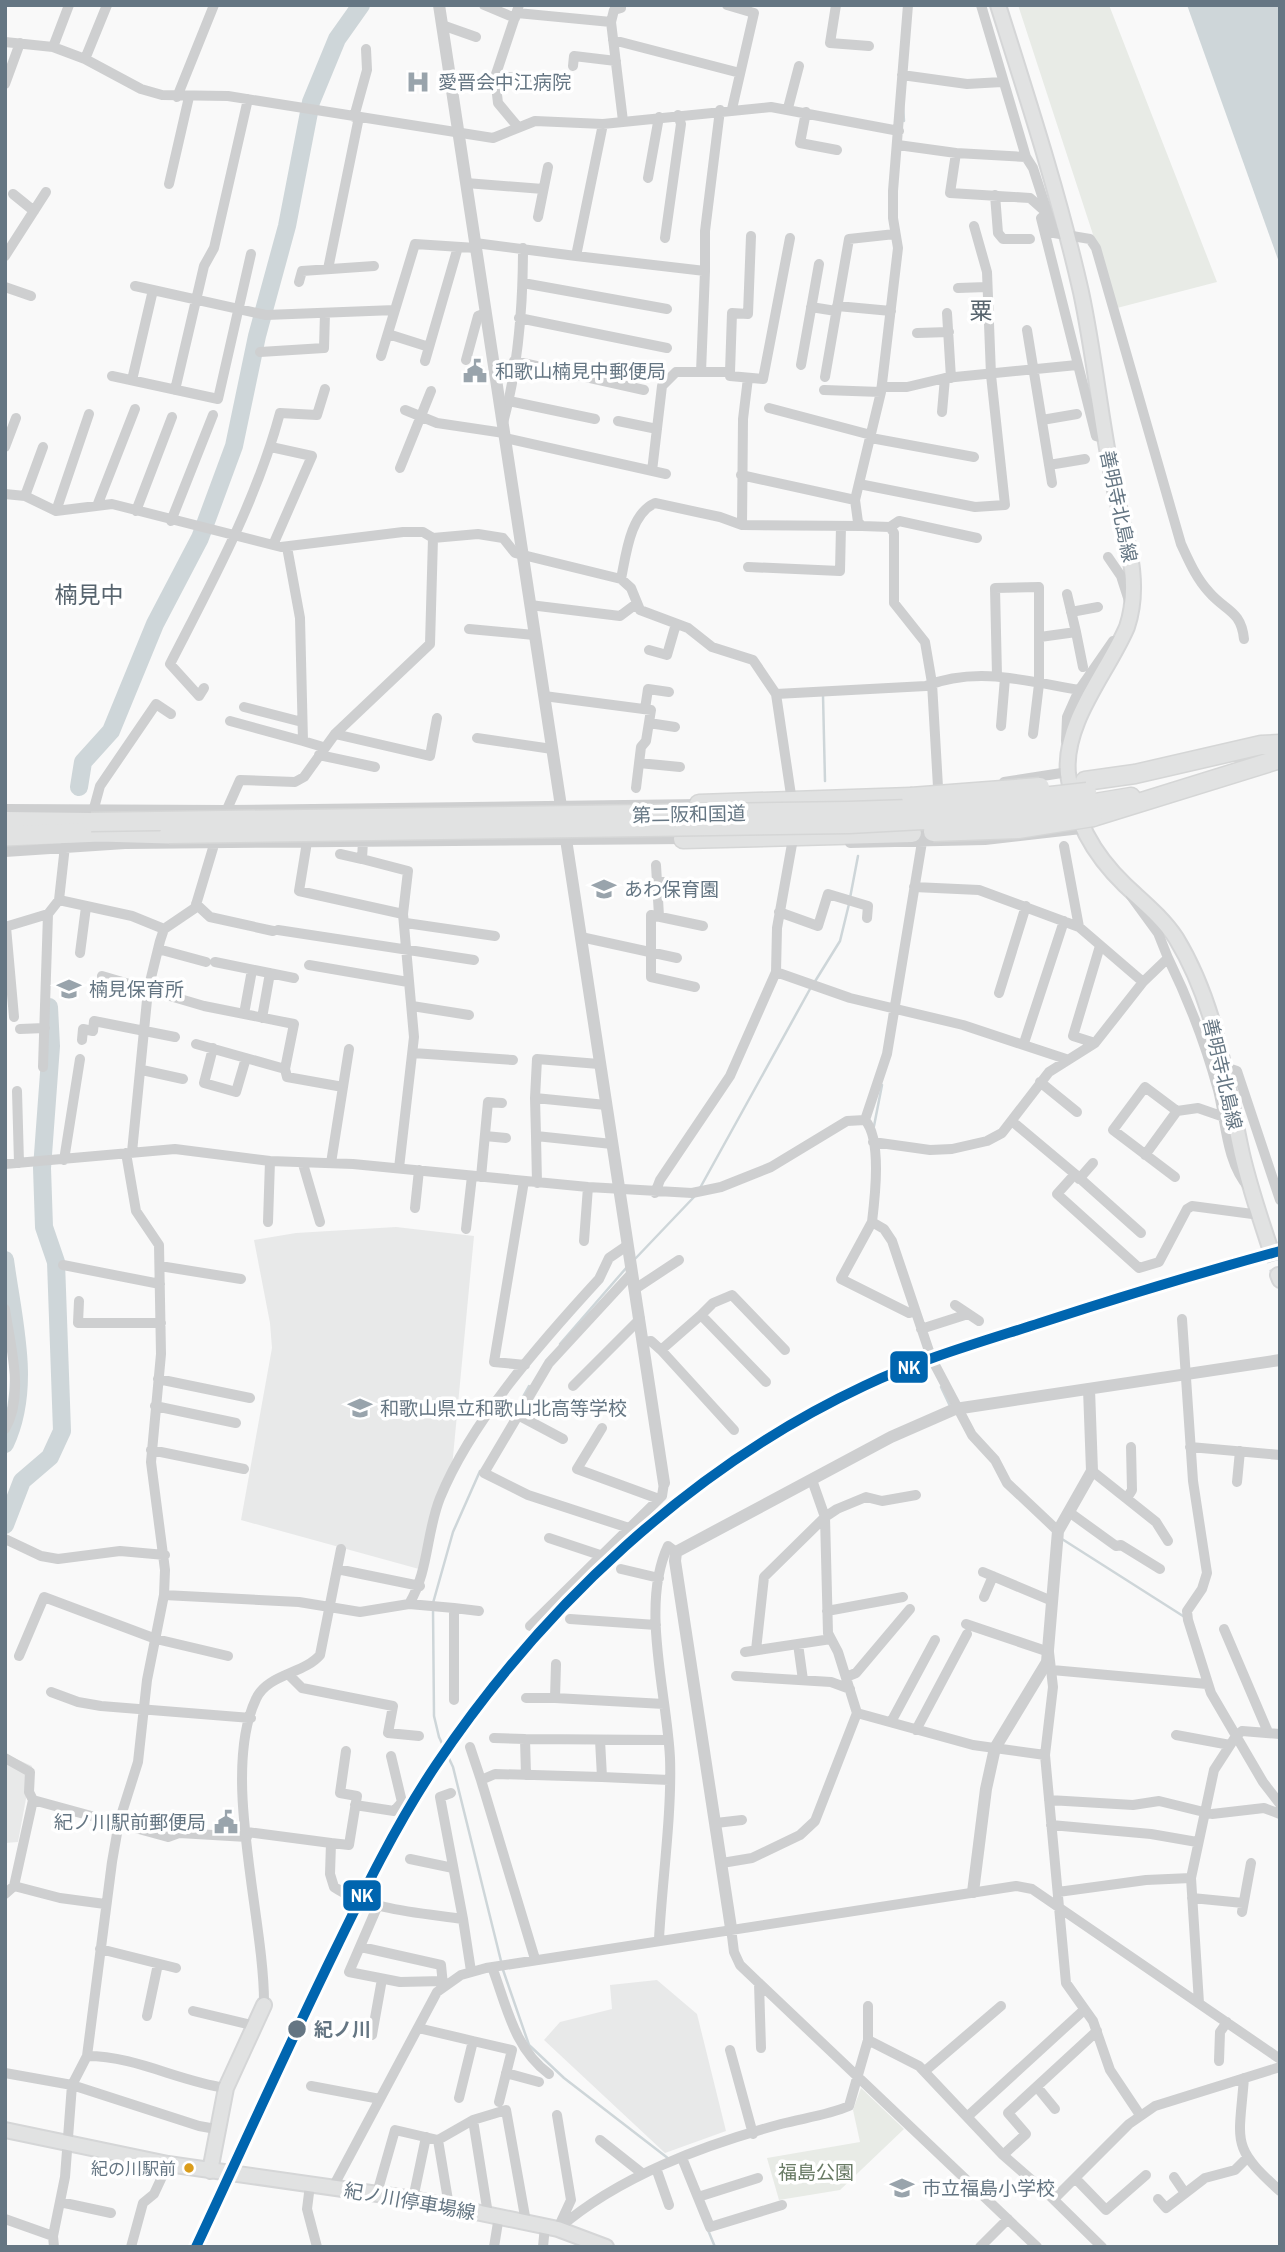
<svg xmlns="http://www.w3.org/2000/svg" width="1285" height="2252" font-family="'Archivo Narrow','Noto Sans JP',sans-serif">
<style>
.built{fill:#e8e9e9}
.green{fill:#e8ebe6}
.water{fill:#ced6d9}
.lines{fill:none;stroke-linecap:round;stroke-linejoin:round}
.stream{stroke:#ced6d9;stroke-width:2.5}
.river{stroke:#ced6d9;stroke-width:18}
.secondary-tunnel{stroke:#d4d8dc;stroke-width:14;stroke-dasharray:14 7;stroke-linecap:butt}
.secondary-casing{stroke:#d5d6d7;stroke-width:18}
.trunk-casing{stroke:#d5d6d6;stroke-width:21}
.motorway-casing{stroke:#d5d6d6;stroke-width:23}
.minor{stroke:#cecfd0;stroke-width:10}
.tertiary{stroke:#cecfd0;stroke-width:12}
.secondary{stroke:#e1e2e2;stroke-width:14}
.trunk{stroke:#e1e2e2;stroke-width:18}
.motorway{stroke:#e1e2e2;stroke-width:19}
.trunk-bridge-casing{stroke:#d5d6d6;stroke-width:21;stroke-linecap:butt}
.trunk-bridge{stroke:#e1e2e2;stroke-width:18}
.rail-1-casing{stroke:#fff;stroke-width:16}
.rail-1{stroke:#0065af;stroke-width:10}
.stop-dot{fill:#657683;stroke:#fff;stroke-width:2.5}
.bus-dot{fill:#da9c1a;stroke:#fff;stroke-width:2.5}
.labels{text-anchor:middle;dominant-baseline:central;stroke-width:7;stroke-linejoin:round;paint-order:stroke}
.bus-label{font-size:17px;fill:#657683;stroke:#fff;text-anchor:end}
.poi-label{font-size:19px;fill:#657683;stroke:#fff;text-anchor:start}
.street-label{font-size:19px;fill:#657683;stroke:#fff}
.stop-label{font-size:19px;font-weight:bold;fill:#657683;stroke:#fff;text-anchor:start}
.park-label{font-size:19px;fill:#687a64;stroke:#fff}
.quarter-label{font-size:23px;fill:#57646e;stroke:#fff}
.line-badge{stroke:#fff;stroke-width:2.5}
.badge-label{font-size:19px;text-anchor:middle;font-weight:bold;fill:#fff}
</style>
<rect width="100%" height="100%" fill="#f9f9f9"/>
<!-- built -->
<path class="built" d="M396,1227L474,1236L452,1467L419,1569L241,1520L272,1348L270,1323L254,1240L296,1233Z
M5,1754L32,1766L18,1842L5,1843Z
M657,1980L697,2014L726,2131L665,2153L544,2040L560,2022L612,2009L610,1985Z"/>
<!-- green -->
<path class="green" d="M1018,5H1109L1217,282L1117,308Z
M861,2088L904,2129L840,2190L779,2200L767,2158L860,2142L853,2110Z"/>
<!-- water -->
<path class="water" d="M1187,5H1280V265Z"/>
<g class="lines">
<!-- stream -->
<path class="stream" d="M903,105L904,121
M823,695L825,781
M850,898L858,856
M814,983L840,941L849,904
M874,1126L882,1085
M700,1188L810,989
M634,1260L694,1197
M560,1344L627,1267
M941,1387L950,1406
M515,1411L529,1386
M1062,1539L1183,1616
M433,1603L453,1532L480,1471
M433,1609L434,1716L439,1737L453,1767L501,1961
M502,1967L529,2045L564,2078L669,2159
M708,2230L715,2247"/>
<!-- river -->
<path class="river" d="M79,787L83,762L111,731L155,624L200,538L234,446L257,336L287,226L311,102L337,39L361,5
M5,1260C13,1321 32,1387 5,1444
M5,1525L22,1481L50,1457L62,1431L56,1262L44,1227L42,1168L51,1046L49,1007"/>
<!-- secondary-tunnel -->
<path class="secondary-tunnel" d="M1270,1248L1278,1275"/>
<!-- secondary casing -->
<g class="secondary-casing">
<path id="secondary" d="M998,5C1028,100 1059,195 1081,292C1094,353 1100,415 1112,476C1121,526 1144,576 1127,627C1108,672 1063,722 1068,774C1074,819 1092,853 1125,885C1143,902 1162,917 1176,938C1215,1002 1225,1074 1240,1145C1247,1180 1259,1214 1270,1248
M1278,1275L1280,1280
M5,2130L168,2164L413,2199L558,2229L606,2247
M210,2171L226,2088L264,2005"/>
</g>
<!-- trunk casing -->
<g class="trunk-casing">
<path id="trunk" d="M1085,781L1135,774L1261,745L1280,744
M699,804L911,797
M1089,804L1131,797
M1093,817L1280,759
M5,821L91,822
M683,839L912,833"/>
</g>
<!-- motorway casing -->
<g class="motorway-casing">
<path id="motorway" d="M5,836L100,832L169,834"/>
</g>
<!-- minor -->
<path class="minor" d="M484,5L515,18
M727,5L754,13L732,109
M836,5L830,43L869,46
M908,5L893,191V218L898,248L881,392L855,500L858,522L862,526L890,527L894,533V603L925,642L932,683L938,787L935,797
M981,5L1026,157
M517,13L611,22L614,10L621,8V5
M611,22L623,121
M442,25L476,37
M613,40L740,73
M5,42L53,47L85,59L141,89L162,95L228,96L493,138L535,121L603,124L771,107L899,131
M53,47L69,5
M85,59L107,5
M573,66L574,56L616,61
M902,75L967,84L1002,82
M495,77L530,78
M5,84L20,43
M177,97L214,5
M788,108L799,66
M806,112L800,143L837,150
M354,117L367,70L366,49
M518,127L498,103L495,77L519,5
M898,145L956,153L1026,157L1033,168L1054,233L1090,239L1096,248L1181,544C1189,561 1196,578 1209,592C1225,611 1241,610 1244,639
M956,153L950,193L1030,198L1047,213L1041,218L1096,436L1105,438
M648,178L659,117
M466,183L543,189
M169,184L189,97
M13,194L34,211
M995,195L998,233L1003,239H1030
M538,217L548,167
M665,238L681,124L678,115
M475,243L576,256L603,124
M5,256L46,192
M576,256L705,271V231L720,110
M328,269L359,117
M299,282L302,271L374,266
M523,283L667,309
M135,286L266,315L395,310
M5,287L31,296
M958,288L987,287
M837,306L891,311
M811,307L836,311
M947,313L951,378
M519,318L667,348
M1027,330L1052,483
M917,333L949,332
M388,334L429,347
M260,352L324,348L325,313
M381,356L415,244L476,248
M466,360L478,316L486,313
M425,361L458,247
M514,361L644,390
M801,365L819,264
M701,372L705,271
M730,372L732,313L748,314L751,236
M112,376L218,399L251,254
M825,377L849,239L895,234
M132,380L153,290
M882,387H907L945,378L1077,365
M175,390L204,266L214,248L248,99
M824,390L881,392
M509,401L595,419
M769,408L871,435
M405,410L437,423L504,433
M942,412L945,378
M1042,420L1077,414
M618,421L657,429
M503,423C518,368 523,305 523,248
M505,438L666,474
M871,438L974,457
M5,447L16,418
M271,447L312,456L273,545
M1049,465L1085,459
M400,468L431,391
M652,471L662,386L676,372H730V376L763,379L790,238
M741,475L855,500
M859,484L975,507L1005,505L991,375L987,272L974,226
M5,494L25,496L56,511L112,504L281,547L403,532H423L433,538L478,534L503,538L515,553L621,579L631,588L640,610L688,628L712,647L753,660L776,694L791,795
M25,496L43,447
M97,506L135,409
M56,511L89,414
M136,511L172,417
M171,521L213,415
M742,525L743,419L748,378
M890,527L899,521L977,538
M287,547L300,618L303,741L323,747
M1108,557L1121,576L1130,604
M748,567L840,571L841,526
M621,579C626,555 630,514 655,503L720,517L742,525L862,526
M1067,594L1076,632
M530,605L620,616L636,604
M1071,612L1098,607
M469,629L534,635
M1040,637L1076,632L1083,667
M649,650L667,655L676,624
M997,676L995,588L1039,587V684L1033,734
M204,688L199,696L170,664C212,582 256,502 280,413L317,415L325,389
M1079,690L1113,641
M776,694L926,686C977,666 1026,681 1079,690L1067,717L1066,741L1069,744
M544,696L651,710L646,741L641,747L636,788
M244,707L302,722
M645,709L648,689L669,692
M230,721L303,741
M649,723L675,727
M1001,726L1005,678
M335,734L430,756L437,718
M477,738L552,749
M319,755L375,767
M639,763L680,767
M1004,782L1068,772
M94,808L100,786L156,704L171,714
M5,809L227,810L702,804
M224,816L240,780L295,782L304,777L335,734L430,644L433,538
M363,841L362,859L408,871L403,914L414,1037L399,1168
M307,842L299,891L403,914
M850,843L985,840L1081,829
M1064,846L1079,927
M5,852L125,844L687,839
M340,854L362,859
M656,865L659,916
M657,881L701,887
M914,887L979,890L1079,927L1143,982
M59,900L65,846
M196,904L210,917L273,931
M779,912L818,926L828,894L868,906L867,918
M406,923L495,936
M5,927L48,914L59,900L132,916L164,929
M6,927L14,1017
M278,930L474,960
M581,937L677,958
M158,949L206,962
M80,953L86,907
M1168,958C1188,999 1206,1046 1218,1090C1226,1122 1226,1162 1249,1188
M215,962L294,978
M309,965L408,982
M776,972L850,998L963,1025L1066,1059
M102,976L204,1006L294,1024L285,1069
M695,987L651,977V915L703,926
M999,993L1026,906
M412,1006L469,1015
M244,1014L252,970
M262,1018L270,973
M20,1029L45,1028
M82,1040L83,1029L93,1031L94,1021L175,1037
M1024,1043L1064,921
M1095,1043L1073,1036L1100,946
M196,1044L285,1069L287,1077L343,1087
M213,1048L204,1083L236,1092L246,1058
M413,1053L513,1060
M43,1067L48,914
M1225,1067L1237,1071L1280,1200
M142,1070L183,1079
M1040,1082L1077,1112
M17,1091L19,1163
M535,1098L537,1059L599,1064
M1177,1111L1198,1108L1224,1117
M865,1120L887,1054L922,842L929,819
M1013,1122L1075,1174
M485,1136L506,1138
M536,1136L535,1098L606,1105
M873,1142L930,1150L952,1149L987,1141L1002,1133L1049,1072L1095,1043L1143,982L1168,958L1158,933L1131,896
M132,1152L148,990L160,941L164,929L195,908L216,838
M1145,1155L1177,1111L1145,1087L1113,1130L1175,1177
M64,1160L80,1059
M331,1163L349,1049
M5,1164L175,1149L270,1161L353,1164L588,1187L692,1193L721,1187L771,1167L847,1121L865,1120C882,1139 875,1197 872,1222L884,1229L892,1241L930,1354
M303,1164L320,1222
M481,1177L488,1102L502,1103
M1079,1179L1093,1163
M524,1181L494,1362L525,1365
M537,1183L536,1136L612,1144
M655,1193L660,1180L730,1076L776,972L777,928L792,844
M415,1208L419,1170
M268,1222L270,1161
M872,1222L841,1279L909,1313L914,1311
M466,1229L472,1176
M1141,1233L1075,1174L1057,1194L1139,1268L1159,1262L1187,1209L1192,1206L1260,1215
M584,1241L588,1187
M63,1265L160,1284
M160,1266L241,1279
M635,1289L679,1260
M79,1301L78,1323H161
M955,1305L979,1321
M5,1309C10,1345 25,1395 5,1429
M701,1315L713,1303L732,1295L785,1350
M1182,1319L1193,1481L1207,1573L1202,1589L1187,1611L1188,1620L1211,1693L1263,1782L1280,1804
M921,1329L968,1314
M643,1342L651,1341L661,1350L734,1430
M661,1350L701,1315L766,1382
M935,1365L972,1435L995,1460L1007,1483L1058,1531
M158,1379L250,1398
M573,1386L640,1319
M155,1406L236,1423
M516,1414L563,1439
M602,1428L577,1469L659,1499
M1190,1447L1280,1455
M151,1450L244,1469
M1092,1471L1156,1522L1168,1541
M1237,1482L1240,1451
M1127,1498L1132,1490L1131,1447
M1069,1512L1116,1546L1121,1545L1160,1569
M629,1528L528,1495L484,1473L549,1363L632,1273
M549,1538L600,1555
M5,1539L41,1556L58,1559L120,1551L165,1555
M337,1569L420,1586
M621,1569L659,1578
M983,1572L1052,1601
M164,1595L299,1602L360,1612L409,1604L454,1608
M984,1597L993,1576
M409,1604C429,1571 426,1533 440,1498C471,1421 543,1340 599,1279L609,1258L628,1245
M827,1611L903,1597
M570,1619L656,1625
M966,1624L1049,1652L1053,1687L1045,1755L1066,1983L1093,2021L1110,2070L1140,2115
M530,1626L662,1496L664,1483
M1224,1629L1268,1732
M798,1644L803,1680
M756,1650L764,1577L825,1517L837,1509L866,1497L882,1501L916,1495
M745,1652L831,1639
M19,1656L44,1597L156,1639L228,1656
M1052,1670L1207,1684
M288,1674L302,1688L393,1706L388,1733L419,1736
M736,1676L831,1682L850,1689
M846,1677L856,1673L910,1609
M51,1692L78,1702L101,1706L251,1718
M526,1698H555L556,1664
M555,1698L664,1704
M454,1700V1608L479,1611
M857,1713L973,1745L1045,1755
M891,1722L935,1640
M916,1730L967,1634
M1176,1735L1230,1745
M494,1738L525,1739L526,1775
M525,1739L668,1740
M600,1740L602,1777L669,1780
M470,1747L481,1780L495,1774L602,1777
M5,1758L30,1772L29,1792L33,1800
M481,1780L535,1959
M1049,1800L1133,1805L1159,1801L1212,1814L1264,1808L1280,1814
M355,1805L394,1811L402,1802L391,1756
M716,1823L742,1820
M1051,1825L1151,1834L1197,1842
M247,1832L331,1843L330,1874L334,1887C368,1910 423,1913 463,1919L440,1797L451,1793
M331,1843L349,1845L357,1796L340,1793L346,1751
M410,1859L453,1868
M722,1863L752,1858L800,1835L815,1821L857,1713L838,1652L828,1633L825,1517L812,1480
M14,1886L60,1898L105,1904
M1058,1892L1146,1880L1191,1878
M5,1894L14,1886L33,1800L168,1837L179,1833L247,1837
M1192,1898L1243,1903
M378,1905L349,1972L400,1982L443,1981
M1242,1912L1251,1863
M463,1919L471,1971
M731,1928L734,1952L740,1965L1037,2247
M659,1939C662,1882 672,1814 670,1758C667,1694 640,1605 668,1546L676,1552
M361,1947L441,1965L443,1985
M100,1949L176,1968
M492,1967C507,2007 514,2048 549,2074
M759,1983L761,2048
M1199,2003L1191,1878L1214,1770L1236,1736L1242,1731L1280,1734
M264,2005C265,1920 220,1775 256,1699C267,1674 304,1674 320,1655L341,1549
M193,2011L255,2026
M147,2016L158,1964
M418,2028L473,2041L459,2098
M372,2035L382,1979
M868,2040L919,2066L1003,2155L1050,2196H1057L1129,2124L1155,2106L1280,2067
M473,2041L512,2050L499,2102
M730,2050L753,2134
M87,2056C135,2056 178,2081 226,2088
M1219,2061L1220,2032L1227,2022
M925,2071L1001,2006
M5,2073L72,2085L199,2126L216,2129
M506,2073L539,2082
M1244,2078C1239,2143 1230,2146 1280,2191
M311,2086L380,2099
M1037,2087L1055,2109
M557,2115L571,2200L559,2226
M967,2117L1084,2010
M473,2120L488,2214
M438,2140L473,2120L506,2110L526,2222
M600,2140L643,2174
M1003,2155L1026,2134L1008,2113L1097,2031
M682,2158L710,2227L782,2205
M656,2168L669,2205
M1174,2177L1185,2193
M1075,2178L1106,2210L1146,2175
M310,2185L307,2209L317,2247
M333,2187L437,1992L461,1975L486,1968L1016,1886L1032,1889L1280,2059
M377,2193L395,2130L438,2140L449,2206
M1050,2196L1102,2247
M698,2197L758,2178
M413,2199L426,2137
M1158,2199L1166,2208L1205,2178L1235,2170L1246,2159
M60,2202L111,2213
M5,2219L53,2236
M558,2229C619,2176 704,2145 781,2124C804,2118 828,2115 849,2106L868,2040V2006
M54,2247L53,2236L65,2177L72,2085L87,2056L112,1862L119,1822L138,1762L147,1680L164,1595L165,1570L151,1462L161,1354L159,1245L136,1211L126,1153
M131,2247L143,2203L154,2194L168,2164
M494,2247L499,2216
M543,2247L545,2226
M980,2247L1008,2219"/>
<!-- tertiary -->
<path class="tertiary" d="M439,5L664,1483
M973,1892L986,1789L995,1748L1047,1662L1058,1531L1092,1471L1089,1389
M731,1928L675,1561L676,1552L891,1437L955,1409L1280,1360"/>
<!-- secondary -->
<use href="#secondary" class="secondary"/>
<!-- trunk -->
<use href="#trunk" class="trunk"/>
<!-- motorway -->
<use href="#motorway" class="motorway"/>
<!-- trunk-bridge casing -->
<g class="trunk-bridge-casing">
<path id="trunk-bridge" d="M911,797L1040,787
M91,822L849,811L940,808L1087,792
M933,832L1018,829L1093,817
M169,834L849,824L996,816L1089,804"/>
</g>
<!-- trunk-bridge -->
<use href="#trunk-bridge" class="trunk-bridge"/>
<!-- rail-1 casing -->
<g class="rail-1-casing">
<path id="rail-1" d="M196,2247C239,2155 281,2062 325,1971C359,1901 393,1829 436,1765C542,1607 691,1467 864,1386C921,1359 981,1342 1040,1323C1120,1297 1199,1273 1280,1251"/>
</g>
<!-- rail-1 -->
<use href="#rail-1" class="rail-1"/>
</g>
<!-- icons -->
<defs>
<g id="hospital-bare" transform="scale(1.89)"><path d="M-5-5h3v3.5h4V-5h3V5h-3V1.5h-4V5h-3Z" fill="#99a4ac" stroke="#fff" stroke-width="2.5" paint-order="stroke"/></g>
<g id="civic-bare" transform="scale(1.89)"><path d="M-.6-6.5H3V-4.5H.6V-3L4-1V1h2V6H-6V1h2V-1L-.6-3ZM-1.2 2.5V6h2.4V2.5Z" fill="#99a4ac" stroke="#fff" stroke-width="2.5" paint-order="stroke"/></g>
<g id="school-bare" transform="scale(1.89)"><path d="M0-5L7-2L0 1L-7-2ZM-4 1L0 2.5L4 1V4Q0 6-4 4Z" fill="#99a4ac" stroke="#fff" stroke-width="2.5" paint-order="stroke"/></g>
</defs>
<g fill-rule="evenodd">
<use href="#hospital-bare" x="418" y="82"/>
<use href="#civic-bare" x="475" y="371"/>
<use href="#school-bare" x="604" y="889"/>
<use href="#school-bare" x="69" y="989"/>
<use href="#school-bare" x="360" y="1408"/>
<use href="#civic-bare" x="226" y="1822"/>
<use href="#school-bare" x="902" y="2188"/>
</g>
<!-- markers -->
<circle class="stop-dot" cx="297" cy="2029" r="10"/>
<circle class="bus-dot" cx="189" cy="2168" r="6"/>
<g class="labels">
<!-- bus labels -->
<g class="bus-label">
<text x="176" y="2168">紀の川駅前</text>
</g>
<!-- poi labels -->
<g class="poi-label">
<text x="438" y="82">愛晋会中江病院</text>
<text x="495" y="371">和歌山楠見中郵便局</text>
<text x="624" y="889">あわ保育園</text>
<text x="89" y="989">楠見保育所</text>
<text x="380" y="1408">和歌山県立和歌山北高等学校</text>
<text x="206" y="1822" text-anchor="end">紀ノ川駅前郵便局</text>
<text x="922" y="2188">市立福島小学校</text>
</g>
<!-- street labels -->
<g class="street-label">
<text transform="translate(1119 506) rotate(78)">善明寺北島線</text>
<text transform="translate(689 814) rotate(-1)">第二阪和国道</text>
<text transform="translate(1223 1074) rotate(77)">善明寺北島線</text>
<text transform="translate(410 2201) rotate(10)">紀ノ川停車場線</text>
</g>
<!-- stop labels -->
<g class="stop-label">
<text x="314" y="2029">紀ノ川</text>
</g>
<!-- park labels -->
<g class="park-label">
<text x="816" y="2172">福島公園</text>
</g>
<!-- quarter labels -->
<g class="quarter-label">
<text x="981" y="310">粟</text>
<text x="89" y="594">楠見中</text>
</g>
</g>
<g class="line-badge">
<rect x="889" y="1350" width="40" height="34" rx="7" fill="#0065af"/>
<rect x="342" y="1879" width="40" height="33" rx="7" fill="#0065af"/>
</g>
<g class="badge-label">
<text x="909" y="1374">NK</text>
<text x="362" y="1902">NK</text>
</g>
<!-- border -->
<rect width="1285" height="2252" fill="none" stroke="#657683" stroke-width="14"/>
</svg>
